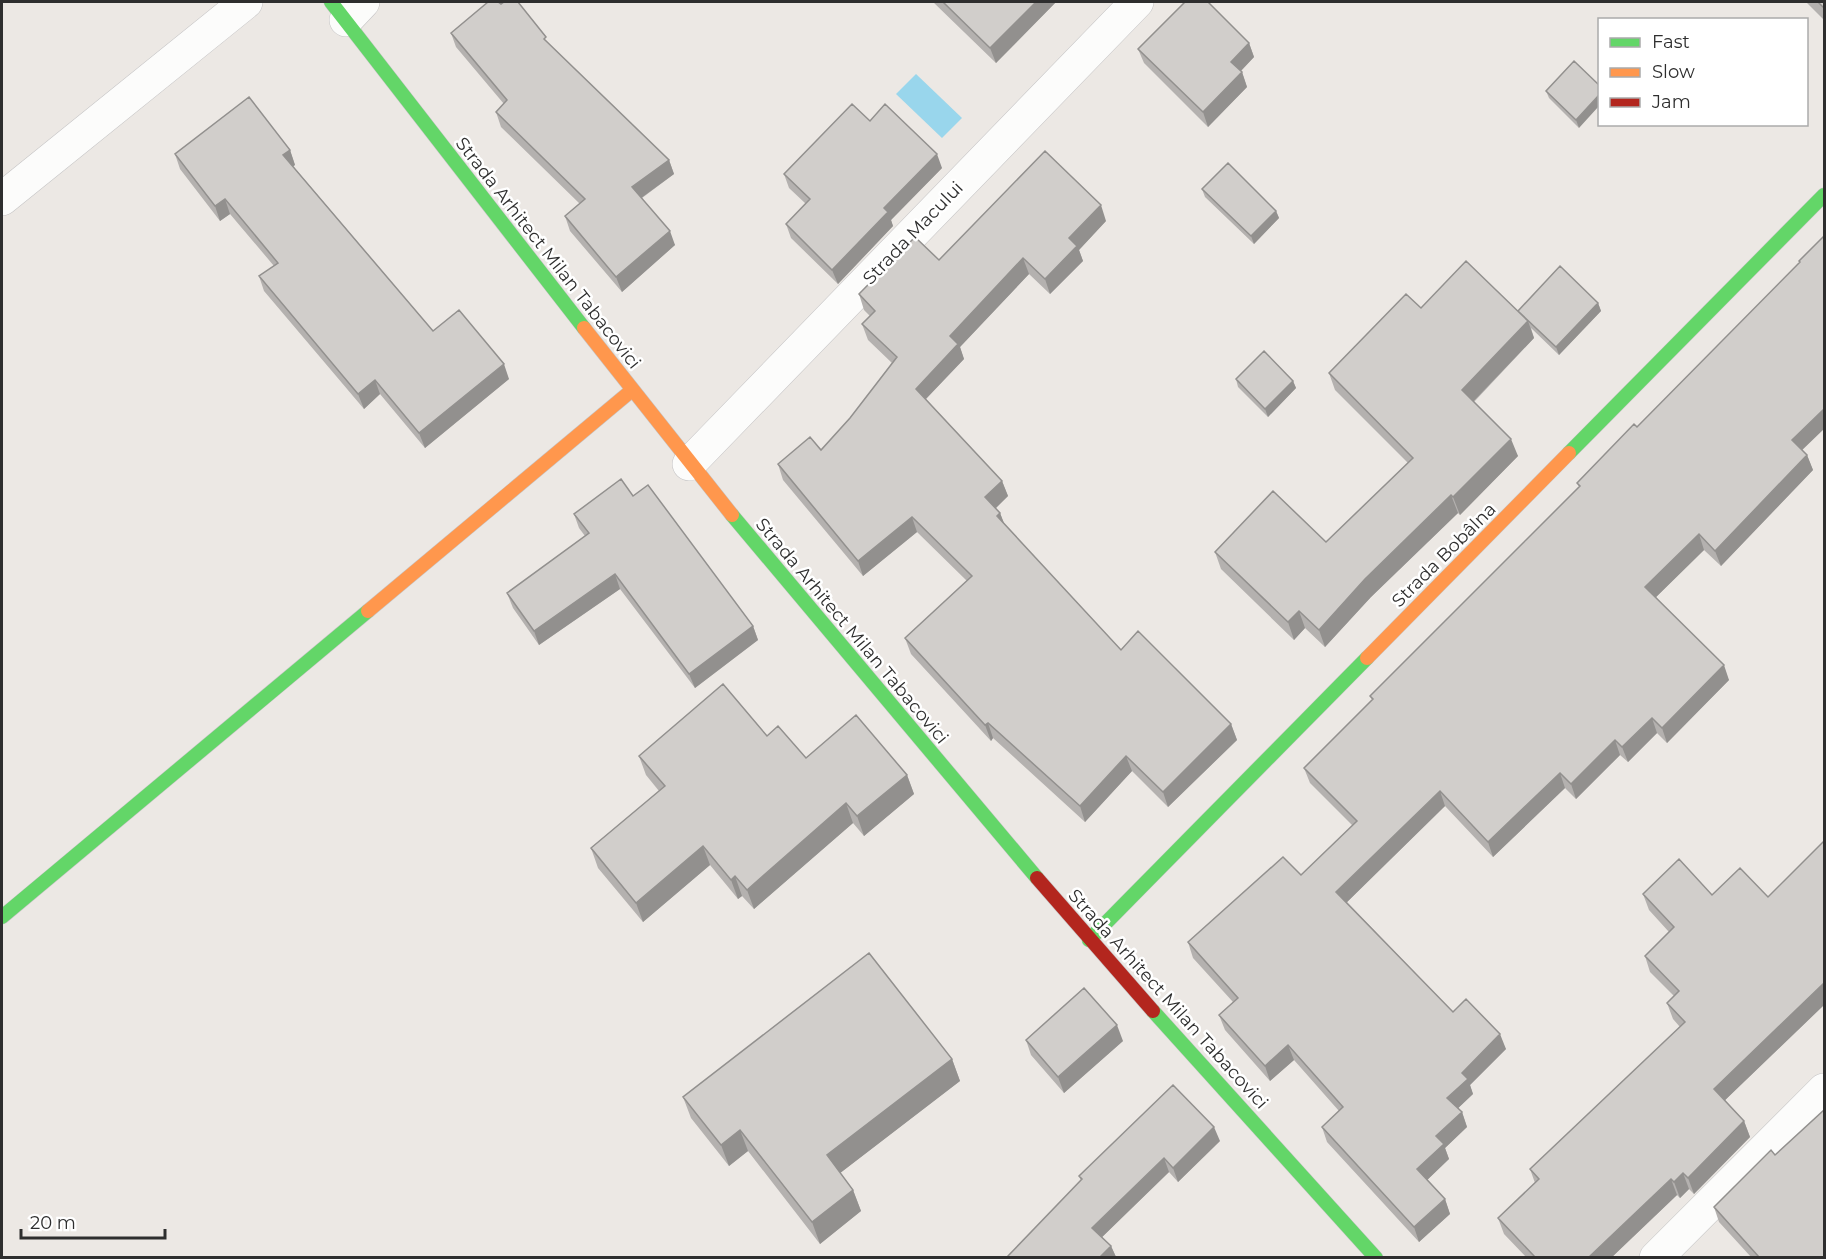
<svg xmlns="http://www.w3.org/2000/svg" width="1826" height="1259" font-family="Montserrat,sans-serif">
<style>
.water{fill:#99d6ec}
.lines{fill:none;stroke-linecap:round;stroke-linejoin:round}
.street-casing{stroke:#c5c4c5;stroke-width:34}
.fast-casing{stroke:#c5c4c5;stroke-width:15}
.slow-casing{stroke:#c5c4c5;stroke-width:15}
.jam-casing{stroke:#c5c4c5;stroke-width:15}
.street{stroke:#fcfcfb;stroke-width:33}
.fast{stroke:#63d668;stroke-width:14}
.slow{stroke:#ff974d;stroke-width:14}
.jam{stroke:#b3261e;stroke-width:14}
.wall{fill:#b4b1af}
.shaded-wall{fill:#92908e}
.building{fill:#d1cecb;stroke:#92908e;stroke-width:1.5}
.labels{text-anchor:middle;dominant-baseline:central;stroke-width:5;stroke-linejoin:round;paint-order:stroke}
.street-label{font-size:18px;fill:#2e2e2e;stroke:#fff}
</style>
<rect width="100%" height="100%" fill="#ece8e4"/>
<!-- water -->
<path class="water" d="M916,74L962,118L942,138L896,94Z"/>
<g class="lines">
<!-- street casing -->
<g class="street-casing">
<path id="street" d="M346,20L363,2
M2,199L246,2
M689,464L1137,2
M1656,1258L1824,1090"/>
</g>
<!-- fast casing -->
<g class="fast-casing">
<path id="fast" d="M331,2L584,328
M1569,453L1824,195
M732,515L1037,878
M2,917L368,611
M1089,940L1367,658
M1153,1011L1376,1258"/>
</g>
<!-- slow casing -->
<g class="slow-casing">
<path id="slow" d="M584,328L732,515
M368,611L631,391
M1367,658L1569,453"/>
</g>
<!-- jam casing -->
<g class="jam-casing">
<path id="jam" d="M1037,878L1153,1011"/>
</g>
<!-- street -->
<use href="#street" class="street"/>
<!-- fast -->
<use href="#fast" class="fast"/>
<!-- slow -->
<use href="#slow" class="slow"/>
<!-- jam -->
<use href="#jam" class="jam"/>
</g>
<!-- wall -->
<path class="wall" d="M933,2H1056L996,63Z
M1806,2H1824V20Z
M501,4L548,43L669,160L674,174L642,198L675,245L622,292L570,231L565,216L580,204L501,127L496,112L504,104L456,47L451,33Z
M1249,43L1254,57L1241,71L1242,72L1247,87L1208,127L1144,63L1138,49Z
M1574,61L1579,128L1549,98L1546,91Z
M870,121L942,168L891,220L893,226L838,284L791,238L786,224L806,204L789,188L784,174Z
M290,150L295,165L293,166L433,331L509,379L425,448L380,394L364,409L264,291L259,276L274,266L230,214L220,221L180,169L175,154Z
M1202,189L1276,211L1279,218L1254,244L1205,197Z
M1106,221L1079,250L1083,261L1050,294L1029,274L960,347L964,359L926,399L1002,481L1008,496L995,508L1000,513L1004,524L1121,650L1231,724L1237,740L1168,807L1132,771L1085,822L993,738L991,741L911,654L905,638L967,581L917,532L863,576L783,480L778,464L821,450L850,418L892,363L868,340L862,324L870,316L864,310L859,294L939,260Z
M1824,236L1802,450L1807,455L1813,470L1721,566L1704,550L1656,597L1729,680L1667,743L1657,733L1628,762L1620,755L1576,799L1565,788L1493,857L1445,806L1347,902L1453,1012L1506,1049L1470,1085L1473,1094L1458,1108L1462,1112L1467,1127L1445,1148L1449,1159L1427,1180L1445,1199L1450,1214L1419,1242L1327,1142L1322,1127L1339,1111L1294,1060L1270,1081L1225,1030L1219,1015L1233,1002L1193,958L1188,942L1301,875L1353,826L1310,783L1304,768L1372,700L1370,696L1579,487L1577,483L1637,427L1800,263L1799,261Z
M1598,303L1601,311L1559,355L1531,328L1534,338L1474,402L1518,456L1460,515L1458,513L1371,597L1325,647L1305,628L1294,640L1221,569L1215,552L1326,542L1408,463L1335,390L1329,373L1421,308L1518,311Z
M1236,379L1293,381L1296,388L1268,417L1238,387Z
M633,496L753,626L758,640L695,688L620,589L539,645L513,608L507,593L585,536L579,528L574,514Z
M767,736L806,758L907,775L914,794L864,836L853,823L754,909L742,896L738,899L710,865L643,922L598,868L591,848L659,791L646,775L639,756Z
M1824,841V1005L1725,1100L1744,1121L1750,1137L1694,1194L1689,1189L1680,1198L1677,1195L1612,1257H1526L1504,1234L1498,1218L1535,1183L1530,1169L1680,1027L1673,1019L1667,1003L1674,996L1650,972L1645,956L1669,932L1649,910L1643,894L1712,895L1768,897Z
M1026,1040L1123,1041L1064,1093L1031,1055Z
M952,1059L960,1081L840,1173L853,1190L861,1211L820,1244L748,1151L729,1166L691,1118L683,1097Z
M1220,1141L1178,1182L1169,1172L1102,1237L1111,1246L1116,1257H1007L1081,1181L1079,1176Z
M1775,1155L1824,1257H1751L1719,1222L1714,1207Z"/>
<!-- shaded-wall -->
<path class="shaded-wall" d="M1036,2H1056L996,63L990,48Z
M1249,43L1254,57L1236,76L1231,62Z
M1242,72L1247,87L1208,127L1203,112Z
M1599,95V106L1579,128L1576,120Z
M290,150L295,165L288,170L283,155Z
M937,154L942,168L891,220L893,226L838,284L832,270L884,208Z
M669,160L674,174L637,201L632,187Z
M225,199L230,214L220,221L215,206Z
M1101,205L1106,221L1079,250L1083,261L1050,294L1045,279L1069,238Z
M1276,211L1279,218L1254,244L1251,236Z
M670,231L675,245L622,292L616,277Z
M1023,258L1029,274L960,347L964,359L921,404L916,389L950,336Z
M1598,303L1601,311L1559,355L1556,347Z
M1528,321L1534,338L1468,407L1462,390Z
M504,364L509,379L425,448L419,433Z
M375,380L380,394L364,409L358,394Z
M1293,381L1296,388L1268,417L1265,409Z
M1824,409V429L1797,455L1792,440Z
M1511,439L1518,456L1460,515L1453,497Z
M1807,455L1813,470L1721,566L1715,551Z
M1002,481L1008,496L991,513L985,497Z
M1451,495L1458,513L1371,597L1325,647L1319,630L1365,579Z
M1000,513L1006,528L997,516Z
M912,517L917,532L863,576L858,561Z
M1699,534L1704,550L1651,602L1645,587Z
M615,574L620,589L539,645L534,631Z
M1299,611L1305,628L1294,640L1288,622Z
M753,626L758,640L695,688L689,674Z
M1724,665L1729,680L1667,743L1662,728Z
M1652,718L1657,733L1628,762L1622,747Z
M988,723L993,738L991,741L985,725Z
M1231,724L1237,740L1168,807L1163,792Z
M1615,740L1620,755L1576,799L1571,784Z
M1126,756L1132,771L1085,822L1080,806Z
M1560,773L1565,788L1493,857L1488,842Z
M907,775L914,794L864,836L857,816Z
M1440,791L1445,806L1342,907L1336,892Z
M846,803L853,823L754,909L747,890Z
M703,846L710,865L643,922L636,903Z
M735,876L742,896L738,899L731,880Z
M1824,983V1005L1720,1105L1714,1089Z
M1117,1025L1123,1041L1064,1093L1058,1077Z
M1500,1034L1506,1049L1470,1085L1473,1094L1453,1113L1447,1098L1462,1073Z
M1288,1045L1294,1060L1270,1081L1265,1066Z
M952,1059L960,1081L835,1177L827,1155Z
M1462,1112L1467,1127L1445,1148L1449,1159L1423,1184L1417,1169L1436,1136Z
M1744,1121L1750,1137L1694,1194L1688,1178Z
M1214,1127L1220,1141L1178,1182L1173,1168Z
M740,1130L748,1151L729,1166L721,1145Z
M1164,1158L1169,1172L1097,1242L1092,1228Z
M1683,1173L1689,1189L1680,1198L1674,1182Z
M1671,1179L1677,1195L1612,1257H1589Z
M853,1190L861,1211L820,1244L812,1222Z
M1445,1199L1450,1214L1419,1242L1414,1227Z
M1111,1246L1116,1257H1100Z"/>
<!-- building -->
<path class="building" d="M488,2H498L501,4L504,2H518L546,37L544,39L669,160L632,187L670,231L616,277L565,216L585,199L496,112L507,100L451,33Z
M943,2H1036L990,48Z
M1185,2H1208L1249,43L1231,62L1242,72L1203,112L1138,49Z
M1818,2H1824V8Z
M1574,61L1599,85V95L1576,120L1546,91Z
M249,97L290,150L283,155L433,331L459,310L504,364L419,433L375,380L358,394L259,276L278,263L225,199L215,206L175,154Z
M852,104L870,121L885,104L937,154L884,208L888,212L832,270L786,224L810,199L784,174Z
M1045,151L1101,205L1069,238L1077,246L1045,279L1023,258L950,336L958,344L916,389L1002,481L985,497L1000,513L997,516L1121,650L1138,631L1231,724L1163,792L1126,756L1080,806L988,723L985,725L905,638L972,576L912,517L858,561L778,464L810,437L821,450L850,418L897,357L862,324L875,311L859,294L915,237L939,260Z
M1228,163L1276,211L1251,236L1202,189Z
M1824,236V409L1792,440L1807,455L1715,551L1699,534L1645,587L1724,665L1662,728L1652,718L1622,747L1615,740L1571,784L1560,773L1488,842L1440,791L1336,892L1453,1012L1466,999L1500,1034L1462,1073L1468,1079L1447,1098L1462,1112L1436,1136L1444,1144L1417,1169L1445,1199L1414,1227L1322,1127L1343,1107L1288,1045L1265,1066L1219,1015L1238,998L1188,942L1283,857L1301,875L1357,821L1304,768L1373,699L1370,696L1580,486L1577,483L1634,424L1637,427L1800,262L1799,261Z
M1466,261L1528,321L1462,390L1511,439L1453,497L1451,495L1365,579L1319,630L1299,611L1288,622L1215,552L1273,491L1326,542L1413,458L1329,373L1406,294L1421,308Z
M1560,266L1598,303L1556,347L1518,311Z
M1264,351L1293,381L1265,409L1236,379Z
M621,479L633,496L648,485L753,626L689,674L615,574L534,631L507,593L589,533L574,514Z
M723,684L767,736L778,726L806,758L856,715L907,775L857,816L846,803L747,890L735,876L731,880L703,846L636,903L591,848L665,786L639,756Z
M1824,841V983L1714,1089L1744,1121L1688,1178L1683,1173L1674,1182L1671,1179L1589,1257H1535L1498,1218L1539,1179L1530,1169L1685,1022L1667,1003L1679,991L1645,956L1674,927L1643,894L1679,859L1712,895L1740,868L1768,897Z
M869,953L952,1059L827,1155L853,1190L812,1222L740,1130L721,1145L683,1097Z
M1084,988L1117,1025L1058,1077L1026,1040Z
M1173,1085L1214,1127L1173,1168L1164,1158L1092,1228L1111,1246L1100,1257H1007L1082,1179L1079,1176Z
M1824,1110V1257H1759L1714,1207L1771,1150L1775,1155Z"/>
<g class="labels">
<!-- street labels -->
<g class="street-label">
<text transform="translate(913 233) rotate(-46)">Strada Macului</text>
<text transform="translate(548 253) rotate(52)">Strada Arhitect Milan Tabacovici</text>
<text transform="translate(1444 555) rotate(-45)">Strada Bobâlna</text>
<text transform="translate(852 631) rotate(50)">Strada Arhitect Milan Tabacovici</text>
<text transform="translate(1168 999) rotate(48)">Strada Arhitect Milan Tabacovici</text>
</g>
</g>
<!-- border -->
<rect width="1826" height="1259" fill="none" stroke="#2e2e2e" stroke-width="6"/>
<!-- legend -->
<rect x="1598" y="18" width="210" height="108" fill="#ffffff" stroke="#ababab" stroke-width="1.5"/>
<rect x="1610" y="38" width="30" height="9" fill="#63d668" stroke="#ababab" stroke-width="1.5"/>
<text x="1652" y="48" font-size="18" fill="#2e2e2e">Fast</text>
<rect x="1610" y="68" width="30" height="9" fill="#ff974d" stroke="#ababab" stroke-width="1.5"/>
<text x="1652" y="78" font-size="18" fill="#2e2e2e">Slow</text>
<rect x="1610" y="98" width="30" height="9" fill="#b3261e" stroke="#ababab" stroke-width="1.5"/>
<text x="1652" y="108" font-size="18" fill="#2e2e2e">Jam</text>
<!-- scale -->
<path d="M21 1229v9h144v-9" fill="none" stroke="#2e2e2e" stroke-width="3"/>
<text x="30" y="1229" font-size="18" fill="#2e2e2e" stroke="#ffffff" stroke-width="4.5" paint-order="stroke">20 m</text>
</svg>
